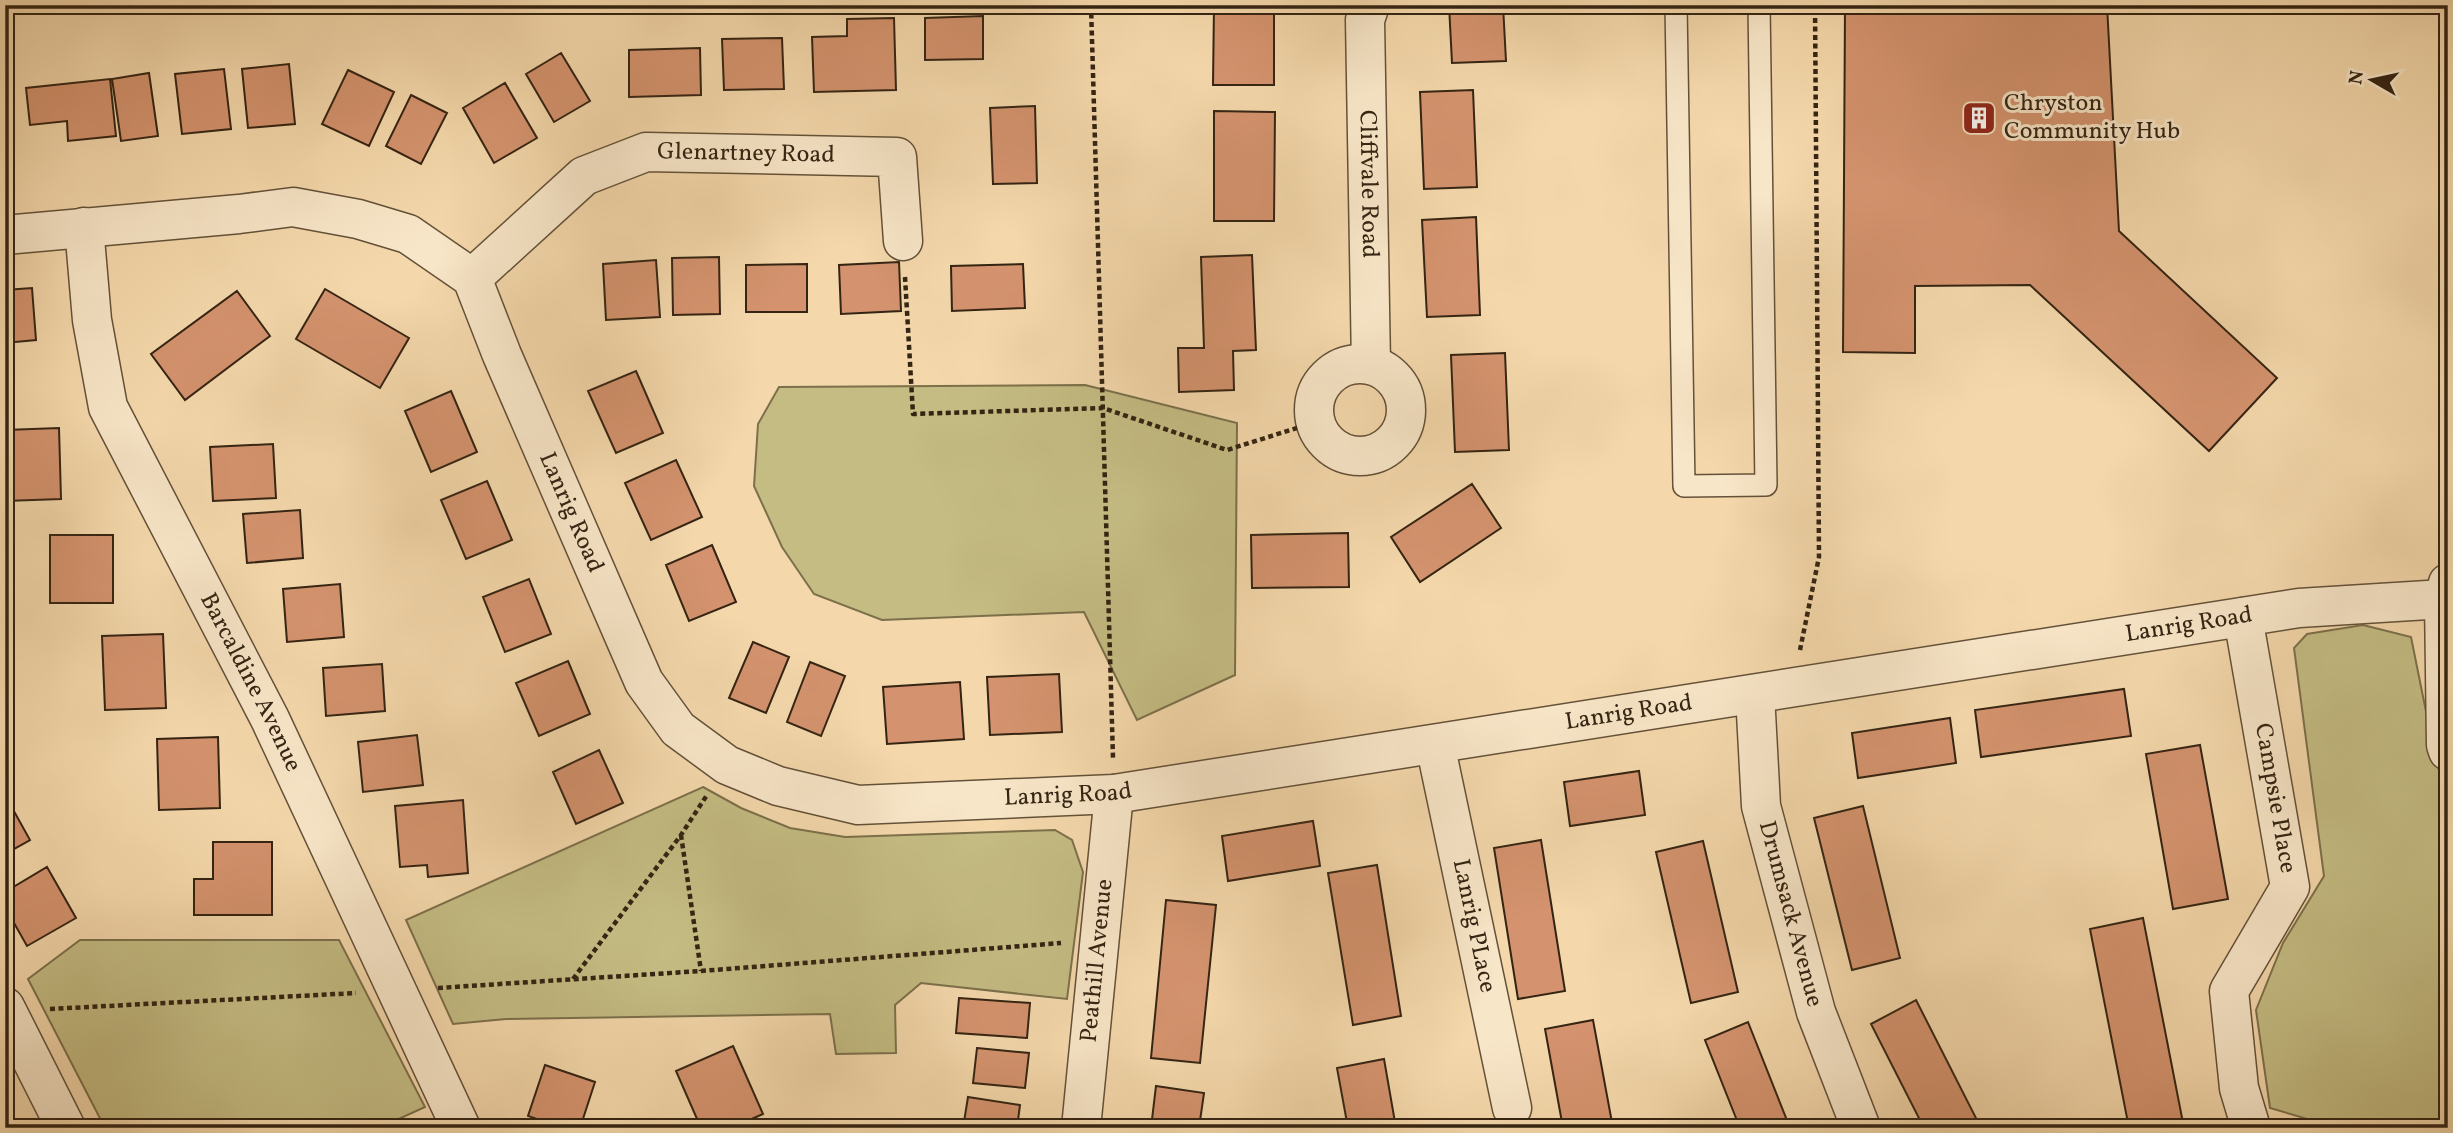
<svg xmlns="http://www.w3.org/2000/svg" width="2453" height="1133" font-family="Vollkorn,serif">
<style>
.green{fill:#c4bc83;stroke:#7c704b;stroke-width:2}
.building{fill:#d4936e;stroke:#342413;stroke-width:2}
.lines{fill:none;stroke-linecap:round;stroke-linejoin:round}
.lane-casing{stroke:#645139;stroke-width:24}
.street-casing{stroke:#645139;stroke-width:41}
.path{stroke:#342413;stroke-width:4.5;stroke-dasharray:5 3.5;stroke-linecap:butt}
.lane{stroke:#f8e6c8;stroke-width:21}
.street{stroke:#f8e6c8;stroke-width:38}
.labels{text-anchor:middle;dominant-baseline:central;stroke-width:6;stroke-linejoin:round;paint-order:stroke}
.poi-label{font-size:24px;fill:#342413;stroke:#f8e6c8;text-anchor:start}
.street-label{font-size:24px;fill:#342413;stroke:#f8e6c8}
</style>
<rect width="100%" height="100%" fill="#f4d8ab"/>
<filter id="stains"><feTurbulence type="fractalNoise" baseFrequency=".00286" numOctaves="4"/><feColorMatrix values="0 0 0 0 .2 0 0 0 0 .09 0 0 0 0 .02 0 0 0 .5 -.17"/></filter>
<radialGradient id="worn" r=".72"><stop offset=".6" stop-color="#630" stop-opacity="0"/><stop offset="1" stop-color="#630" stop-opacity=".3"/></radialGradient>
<!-- green -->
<path class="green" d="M1085,385L1237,423L1235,675L1137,720L1084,612L882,620L814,594L782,547L754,486L758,424L779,387Z
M2363,625L2411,637L2436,761L2448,799V1128H2338L2270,1108L2256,1010L2283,943L2324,876L2294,648L2307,634Z
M703,787L741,808L790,828L845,837L1055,830L1072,840L1083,872L1067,999L921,983L895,1005L896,1053L836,1054L830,1014L506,1019L453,1024L406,920Z
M80,940H339L425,1107L379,1128H105L28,979Z"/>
<!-- building -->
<path class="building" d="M1214,5H1274V85H1213Z
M1449,5H1503L1506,61L1452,63Z
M1845,5H2107L2119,231L2277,378L2209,451L2030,285L1915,286V353L1843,352Z
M983,16V59L925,60V18Z
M894,18L896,90L814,92L812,37L847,36V19Z
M782,38L784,89L724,90L722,39Z
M700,48L701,95L629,97V50Z
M561,53L590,101L554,122L526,74Z
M289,64L295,124L248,128L242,69Z
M224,69L231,129L182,134L175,74Z
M348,70L394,92L369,146L322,124Z
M149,73L158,136L121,141L112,79Z
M110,79L116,136L68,141L67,121L30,125L26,88Z
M505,83L537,138L494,163L463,108Z
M1473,90L1477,187L1424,189L1420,92Z
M411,95L447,113L421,164L386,146Z
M1035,106L1037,183L993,184L990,108Z
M1214,111L1275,112L1274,221H1214Z
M1476,217L1480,315L1427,317L1422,220Z
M1252,255L1256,350L1233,351L1234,390L1179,392L1178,348H1204L1201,257Z
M719,257L720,314L673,315L672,258Z
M656,260L660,317L606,320L603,264Z
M899,262L901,311L841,314L839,265Z
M807,264V312H746V265Z
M1023,264L1025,308L952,311L951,266Z
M32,288L36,340L5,343V290Z
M325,289L409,338L380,388L296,339Z
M237,291L270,336L185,400L151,354Z
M1505,353L1509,450L1455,452L1451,355Z
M636,371L663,433L616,453L588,391Z
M451,391L477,452L431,472L405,411Z
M59,428L61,499L5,501V430Z
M273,444L276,498L213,501L210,447Z
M676,460L702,517L651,540L625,483Z
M487,481L512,540L466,559L441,500Z
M1472,484L1501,528L1420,582L1391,537Z
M300,510L303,558L247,563L243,514Z
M1348,533L1349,587L1252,588L1251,535Z
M50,535H113V603H50Z
M712,545L736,602L689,621L666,565Z
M529,579L551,634L505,652L483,597Z
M340,584L344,637L287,642L283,589Z
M163,634L166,708L105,710L102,636Z
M753,642L789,657L766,713L729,698Z
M568,661L590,714L539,736L516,683Z
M810,662L845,676L821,736L787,722Z
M382,664L385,711L326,716L323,668Z
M1059,674L1062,732L990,735L987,677Z
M960,682L964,739L887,744L883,687Z
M2124,689L2131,736L1981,757L1975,710Z
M1950,718L1956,763L1858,778L1852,733Z
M417,735L423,785L363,792L358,742Z
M218,737L220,808L159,810L157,739Z
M2200,745L2228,899L2173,909L2146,754Z
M599,750L623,803L576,824L553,772Z
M1639,771L1645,815L1570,826L1564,782Z
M5,795L30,840L5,854Z
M463,800L468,873L428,877L427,865L400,867L395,806Z
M1863,806L1900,958L1852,970L1814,818Z
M1313,821L1320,866L1228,881L1222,836Z
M1541,840L1565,991L1518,999L1494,848Z
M1703,841L1738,992L1691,1003L1656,852Z
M213,842H272V915H194V879H213Z
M1377,865L1401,1016L1353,1025L1328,873Z
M47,867L76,918L27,946L5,907V892Z
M1166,900L1216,905L1200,1063L1151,1058Z
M2143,918L2184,1128H2129L2090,929Z
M959,998L1030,1003L1027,1038L956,1033Z
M1916,1000L1981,1128H1924L1871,1024Z
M1593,1020L1613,1128H1563L1545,1029Z
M1748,1022L1790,1128H1740L1705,1040Z
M733,1046L763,1114L731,1128H701L676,1071Z
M977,1048L1029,1053L1025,1088L973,1083Z
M1384,1059L1396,1128H1348L1337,1068Z
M545,1065L595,1082L580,1128H563L528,1116Z
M1156,1086L1204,1093L1199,1128H1151Z
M968,1097L1020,1105L1017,1128H963Z"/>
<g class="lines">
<!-- lane casing -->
<g class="lane-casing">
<path id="lane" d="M1676,5L1684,486L1766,485L1759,5"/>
</g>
<!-- street casing -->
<g class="street-casing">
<g id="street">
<path id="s1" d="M1370,5L1365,20L1371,365"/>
<path id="s2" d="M84,227L92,320L108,407L270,719L461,1128"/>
<path id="s3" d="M5,235L239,214L293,207L358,219L408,234L472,278L502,355L644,682L678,729L727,765L778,786L858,805L1114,794L2299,608L2444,599"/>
<path id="s4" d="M472,278L584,176L646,152L897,157L903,241"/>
<circle cx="1360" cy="410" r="46"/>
<path d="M2448,583L2444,599L2446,745L2448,751"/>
<path id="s5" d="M2243,617L2290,887L2229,991L2239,1088L2251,1128"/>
<path id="s6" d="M1755,694L1761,806L1816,1012L1861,1128"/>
<path id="s7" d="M1435,744L1512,1108"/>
<path d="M5,1007L66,1128"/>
<path id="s8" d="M1081,1128L1114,794"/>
</g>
</g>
<!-- path -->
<path class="path" d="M1091,5L1113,758
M905,277L913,414L1103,408L1227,450L1316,422
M1800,650L1819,557L1815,5
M681,835L701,971
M573,979L681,835L707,795
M438,988L701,971L1061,943
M50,1009L356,993"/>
<!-- lane -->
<use href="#lane" class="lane"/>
<!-- street -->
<use href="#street" class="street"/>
</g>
<!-- icons -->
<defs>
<g id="building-square" transform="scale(1.75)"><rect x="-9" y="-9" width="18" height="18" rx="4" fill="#8f2418" stroke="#f8e6c8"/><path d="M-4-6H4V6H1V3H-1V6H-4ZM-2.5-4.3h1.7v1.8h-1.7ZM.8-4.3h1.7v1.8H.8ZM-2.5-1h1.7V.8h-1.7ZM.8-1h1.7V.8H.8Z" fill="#fff"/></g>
</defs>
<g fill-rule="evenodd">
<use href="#building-square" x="1979" y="118"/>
</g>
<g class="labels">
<!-- poi labels -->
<g class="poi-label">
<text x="2004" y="104">Chryston<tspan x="2004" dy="28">Community Hub</tspan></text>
</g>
<!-- street labels -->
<g class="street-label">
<text stroke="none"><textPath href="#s4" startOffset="318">Glenartney Road</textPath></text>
<text stroke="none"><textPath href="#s1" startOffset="180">Cliffvale Road</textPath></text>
<text stroke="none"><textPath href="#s3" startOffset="740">Lanrig Road</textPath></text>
<text stroke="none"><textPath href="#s3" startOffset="2525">Lanrig Road</textPath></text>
<text stroke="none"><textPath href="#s2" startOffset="492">Barcaldine Avenue</textPath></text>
<text stroke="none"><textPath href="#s3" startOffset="1958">Lanrig Road</textPath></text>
<text stroke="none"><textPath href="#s3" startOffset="1391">Lanrig Road</textPath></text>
<text stroke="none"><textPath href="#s5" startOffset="184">Campsie Place</textPath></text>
<text stroke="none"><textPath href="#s6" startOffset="224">Drumsack Avenue</textPath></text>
<text stroke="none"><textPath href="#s7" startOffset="186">Lanrig PLace</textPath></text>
<text stroke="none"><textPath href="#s8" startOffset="168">Peathill Avenue</textPath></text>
</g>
</g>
<!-- margin -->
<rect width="2453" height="1133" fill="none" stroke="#f4d8ab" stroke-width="28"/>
<rect x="7" y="7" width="2439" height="1119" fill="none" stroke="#342413" stroke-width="3.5"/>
<rect x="14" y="14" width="2425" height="1105" fill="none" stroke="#342413" stroke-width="2"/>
<!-- north arrow -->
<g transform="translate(2372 80) rotate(279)" stroke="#f8e6c8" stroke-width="5" paint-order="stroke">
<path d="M0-5L12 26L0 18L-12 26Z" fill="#342413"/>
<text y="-10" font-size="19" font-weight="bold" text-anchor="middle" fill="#342413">N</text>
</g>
<rect width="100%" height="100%" filter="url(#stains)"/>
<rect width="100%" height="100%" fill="url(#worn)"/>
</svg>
